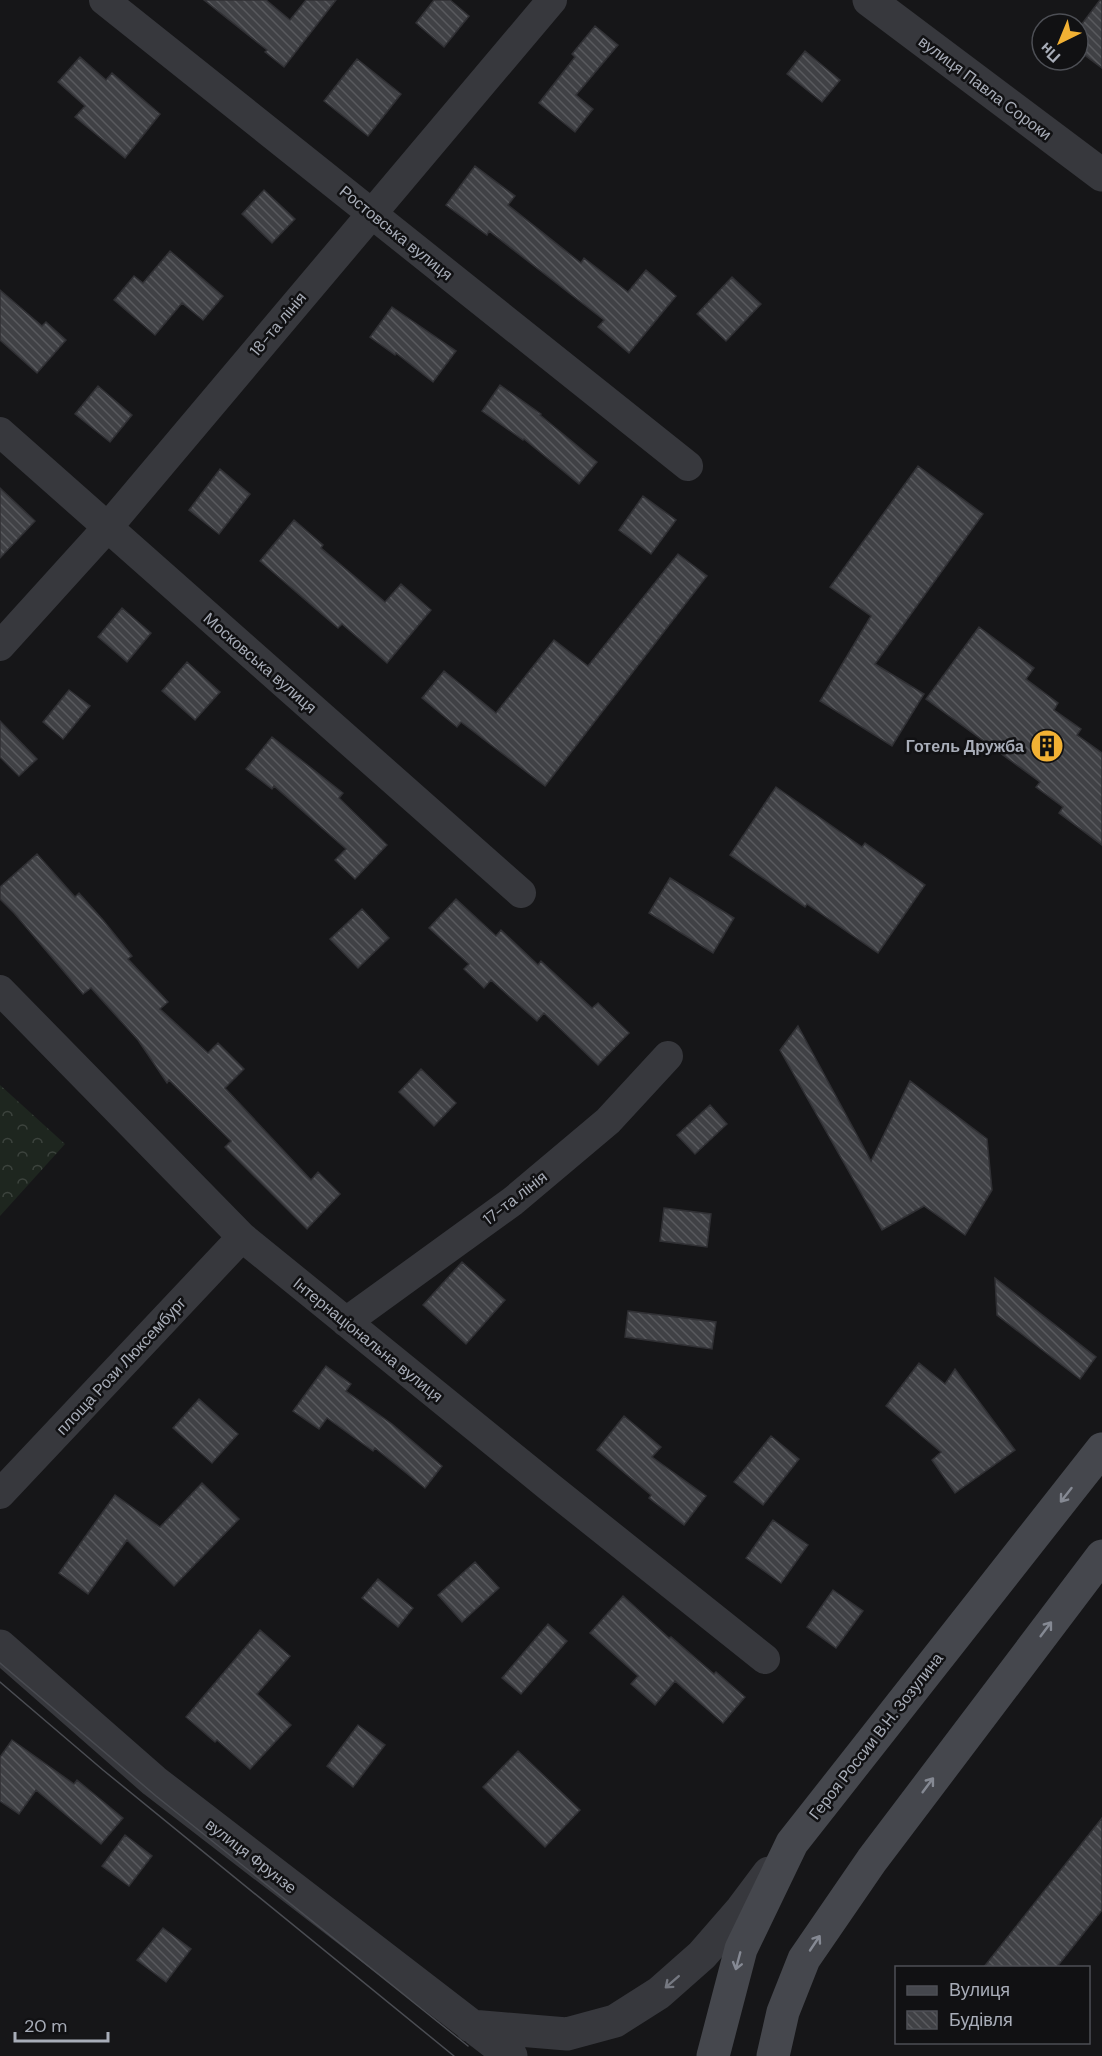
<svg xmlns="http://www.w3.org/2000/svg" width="1102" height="2056" font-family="'DM Sans',sans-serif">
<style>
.park{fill:url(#park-crowns)}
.building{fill:url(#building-back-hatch);stroke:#303034;stroke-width:1.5}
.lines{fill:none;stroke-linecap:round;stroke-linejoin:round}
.minor{stroke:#37383d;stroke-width:30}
.tertiary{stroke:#37383d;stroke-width:33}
.secondary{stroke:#45474d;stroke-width:33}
.tram{stroke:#4a4c52;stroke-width:1.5}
.oneway{stroke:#858993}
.oneway2{stroke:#757881}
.labels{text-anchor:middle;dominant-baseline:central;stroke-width:5;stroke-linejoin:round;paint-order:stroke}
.street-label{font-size:16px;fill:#a8adb8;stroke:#111113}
.poi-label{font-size:16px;font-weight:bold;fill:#a8adb8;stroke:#111113;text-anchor:end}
</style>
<defs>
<pattern id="park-crowns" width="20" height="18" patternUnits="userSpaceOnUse" patternTransform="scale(1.5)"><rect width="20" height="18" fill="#1e261f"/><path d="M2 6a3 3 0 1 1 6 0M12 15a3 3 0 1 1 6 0" fill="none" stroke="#3c433d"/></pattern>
<pattern id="building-back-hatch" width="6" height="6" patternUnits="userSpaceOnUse" patternTransform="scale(1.5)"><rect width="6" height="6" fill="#404145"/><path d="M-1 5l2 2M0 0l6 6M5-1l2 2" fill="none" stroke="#595a5e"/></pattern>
</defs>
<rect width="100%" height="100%" fill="#161618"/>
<!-- park -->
<path class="park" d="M0,1085L65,1144L0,1216Z"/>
<!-- building -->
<path class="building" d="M204,0H266L290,20L306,0H336L284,67L265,52L267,50Z
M434,0H450L469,16L444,47L416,23Z
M1100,0H1102V68L1078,50V29Z
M595,26L618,45L576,95L593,109L575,132L539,103L575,57L572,54Z
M805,51L840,80L822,102L787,74Z
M80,57L106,80L112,73L160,114L125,158L75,117L85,106L58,82Z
M357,59L401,94L368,136L324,101Z
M475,166L515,196L508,205L581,263L584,258L628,292L646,270L676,296L629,353L598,327L604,320L489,231L487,235L446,205Z
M264,190L295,219L272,243L242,214Z
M170,251L223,296L203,320L182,303L155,335L114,300L134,276L143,283Z
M732,277L761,304L726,341L697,314Z
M0,290L42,326L46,322L66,340L37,373L0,340Z
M392,307L456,351L433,382L396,353L395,355L370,337Z
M500,385L541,414L540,415L597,462L579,484L524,439L523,440L482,411Z
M98,386L132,415L110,442L75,414Z
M918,466L983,514L875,664L924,694L892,746L820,701L871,616L830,587Z
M220,469L250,494L219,534L189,510Z
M0,488L35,521L0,558Z
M643,496L676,520L651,554L619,530Z
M294,520L323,545L321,548L385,602L401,584L431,610L387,663L342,624L338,628L260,561Z
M678,554L707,576L545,786L461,722L457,727L422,698L444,671L496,713L554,640L588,666Z
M122,608L151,633L127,662L98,637Z
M979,627L1034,668L1026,679L1058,703L1054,710L1081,729L1077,735L1102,753V845L1059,813L1063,807L1036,787L1040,782L926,699Z
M187,662L220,692L195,720L162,691Z
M69,690L90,706L63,739L43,722Z
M0,721L37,759L19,776L0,757Z
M272,737L343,793L339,798L387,845L355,879L335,860L346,849L274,786L272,789L246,769Z
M776,787L862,847L865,843L925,885L878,953L807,904L805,907L730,855Z
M37,854L75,897L79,893L103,920L132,956L128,959L168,1002L160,1009L208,1053L218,1043L244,1069L225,1088L311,1180L318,1172L340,1194L307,1229L225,1147L231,1141L169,1080L167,1083L138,1040L91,988L83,994L14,913L0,899V887Z
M670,878L734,918L713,953L649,913Z
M456,899L496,936L501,930L538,965L541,961L592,1008L598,1003L629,1033L598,1065L544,1013L537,1021L491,980L484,988L464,969L469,964L429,928Z
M362,909L389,938L358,968L330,939Z
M798,1026L871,1161L910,1081L987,1139L992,1190L965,1235L924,1206L882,1230L780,1050Z
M421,1069L456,1103L434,1126L399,1092Z
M710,1105L727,1124L695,1154L677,1135Z
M664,1208L711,1214L707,1247L660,1241Z
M462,1262L505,1300L466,1344L423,1305Z
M995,1278L1096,1357L1080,1379L997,1315Z
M628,1311L716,1322L712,1349L625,1337Z
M919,1363L945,1384L955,1369L1015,1450L955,1493L932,1460L941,1452L886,1406Z
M326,1366L351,1384L346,1391L392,1424L442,1466L425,1488L375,1448L373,1451L327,1418L319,1429L293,1411Z
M199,1399L238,1434L212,1463L173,1428Z
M624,1416L661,1447L652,1457L706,1496L684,1525L649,1498L651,1495L597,1450Z
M771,1436L799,1459L763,1505L734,1482Z
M202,1483L239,1519L174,1586L127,1540L88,1594L59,1573L115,1495L160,1527Z
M773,1520L808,1545L781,1583L746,1558Z
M475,1562L499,1588L462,1622L438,1595Z
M378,1579L413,1608L398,1627L362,1598Z
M833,1590L863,1611L836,1648L807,1627Z
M623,1596L669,1638L671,1637L714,1674L716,1672L745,1697L723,1723L675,1681L655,1705L631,1684L638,1676L590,1633Z
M548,1624L567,1641L521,1694L502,1678Z
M260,1630L290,1656L257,1694L291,1725L250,1769L217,1740L215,1742L186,1717Z
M358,1725L385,1745L353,1787L327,1766Z
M12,1740L74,1784L77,1780L123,1818L101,1844L36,1790L19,1814L0,1801V1757Z
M518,1751L580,1810L545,1847L483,1787Z
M1102,1818V1910L1056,1968H983Z
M125,1835L152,1856L129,1886L102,1866Z
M163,1928L191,1949L166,1982L137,1960Z"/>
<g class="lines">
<!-- minor -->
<path class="minor" d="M104,0L688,466
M0,432L521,893
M0,646L107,528L552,0
M0,990L242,1237L552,1489L765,1659
M346,1322L513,1201L608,1121L668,1056
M0,1494L242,1237"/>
<!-- tertiary -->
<path class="tertiary" d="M869,0L1102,175
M0,1646L154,1781L511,2056
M471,2026L567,2034L615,2021L659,1993L702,1955L742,1909L769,1873"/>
<!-- secondary -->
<path class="secondary" d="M713,2056L741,1949L792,1843L1102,1449
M773,2056L783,2012L804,1959L872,1860L1102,1556"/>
<!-- tram -->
<path class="tram" d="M0,1663L156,1796L468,2046
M0,1682L103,1770L454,2056"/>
</g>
<!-- one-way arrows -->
<defs><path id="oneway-shaft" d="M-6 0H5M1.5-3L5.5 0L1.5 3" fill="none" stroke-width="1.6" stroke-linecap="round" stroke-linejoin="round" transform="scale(1.5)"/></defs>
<g class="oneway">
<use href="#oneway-shaft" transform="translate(1066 1495) rotate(128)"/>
<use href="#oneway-shaft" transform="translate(1046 1629) rotate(-53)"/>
<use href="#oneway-shaft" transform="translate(928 1785) rotate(-53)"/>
<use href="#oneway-shaft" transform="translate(815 1943) rotate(-56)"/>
<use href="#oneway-shaft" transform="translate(738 1961) rotate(105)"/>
</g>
<use class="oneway2" href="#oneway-shaft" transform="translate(672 1982) rotate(139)"/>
<!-- icons -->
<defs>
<g id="building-disc" transform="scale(1.725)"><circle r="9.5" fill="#f2b134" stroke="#111113"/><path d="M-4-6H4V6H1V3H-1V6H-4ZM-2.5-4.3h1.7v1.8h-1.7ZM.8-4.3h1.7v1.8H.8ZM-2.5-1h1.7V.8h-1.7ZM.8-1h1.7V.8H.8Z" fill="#111"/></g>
</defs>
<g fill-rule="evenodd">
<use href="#building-disc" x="1047" y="746"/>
</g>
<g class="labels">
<!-- street labels -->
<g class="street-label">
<text transform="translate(985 88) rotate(37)">вулиця Павла Сороки</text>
<text transform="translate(396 233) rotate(39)">Ростовська вулиця</text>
<text transform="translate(278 324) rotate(-50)">18-та лінія</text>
<text transform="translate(260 663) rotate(41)">Московська вулиця</text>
<text transform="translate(515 1198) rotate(-38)">17-та лінія</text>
<text transform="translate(368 1340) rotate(39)">Інтернаціональна вулиця</text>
<text transform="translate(121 1366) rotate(-47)">площа Рози Люксембург</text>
<text transform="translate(876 1736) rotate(-52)">Героя России В.Н. Зозулина</text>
<text transform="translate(251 1856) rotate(38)">вулиця Фрунзе</text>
</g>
<!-- poi labels -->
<g class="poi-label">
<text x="1024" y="746">Готель Дружба</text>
</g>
</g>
<!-- legend -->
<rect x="895" y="1966" width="195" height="78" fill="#111113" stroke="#4d4f55" stroke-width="1.5"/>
<rect x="907" y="1986" width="30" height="9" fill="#45474d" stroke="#4d4f55" stroke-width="1.5"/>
<text x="949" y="1996" font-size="18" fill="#a8adb8">Вулиця</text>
<rect x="907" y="2011" width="30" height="18" fill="url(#building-back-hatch)" stroke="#4d4f55" stroke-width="1.5"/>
<text x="949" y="2026" font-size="18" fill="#a8adb8">Будівля</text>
<!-- north arrow -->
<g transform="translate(1060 42) rotate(223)"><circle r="28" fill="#111113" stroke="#4d4f55" stroke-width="1.5"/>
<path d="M0-4.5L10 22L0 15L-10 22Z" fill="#f2b134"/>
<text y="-9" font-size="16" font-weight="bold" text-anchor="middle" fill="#a8adb8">Пн</text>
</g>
<!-- scale -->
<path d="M15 2032v9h93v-9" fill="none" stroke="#a8adb8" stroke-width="3"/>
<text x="24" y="2032" font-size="18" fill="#a8adb8" stroke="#111113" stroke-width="4.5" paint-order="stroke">20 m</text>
</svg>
